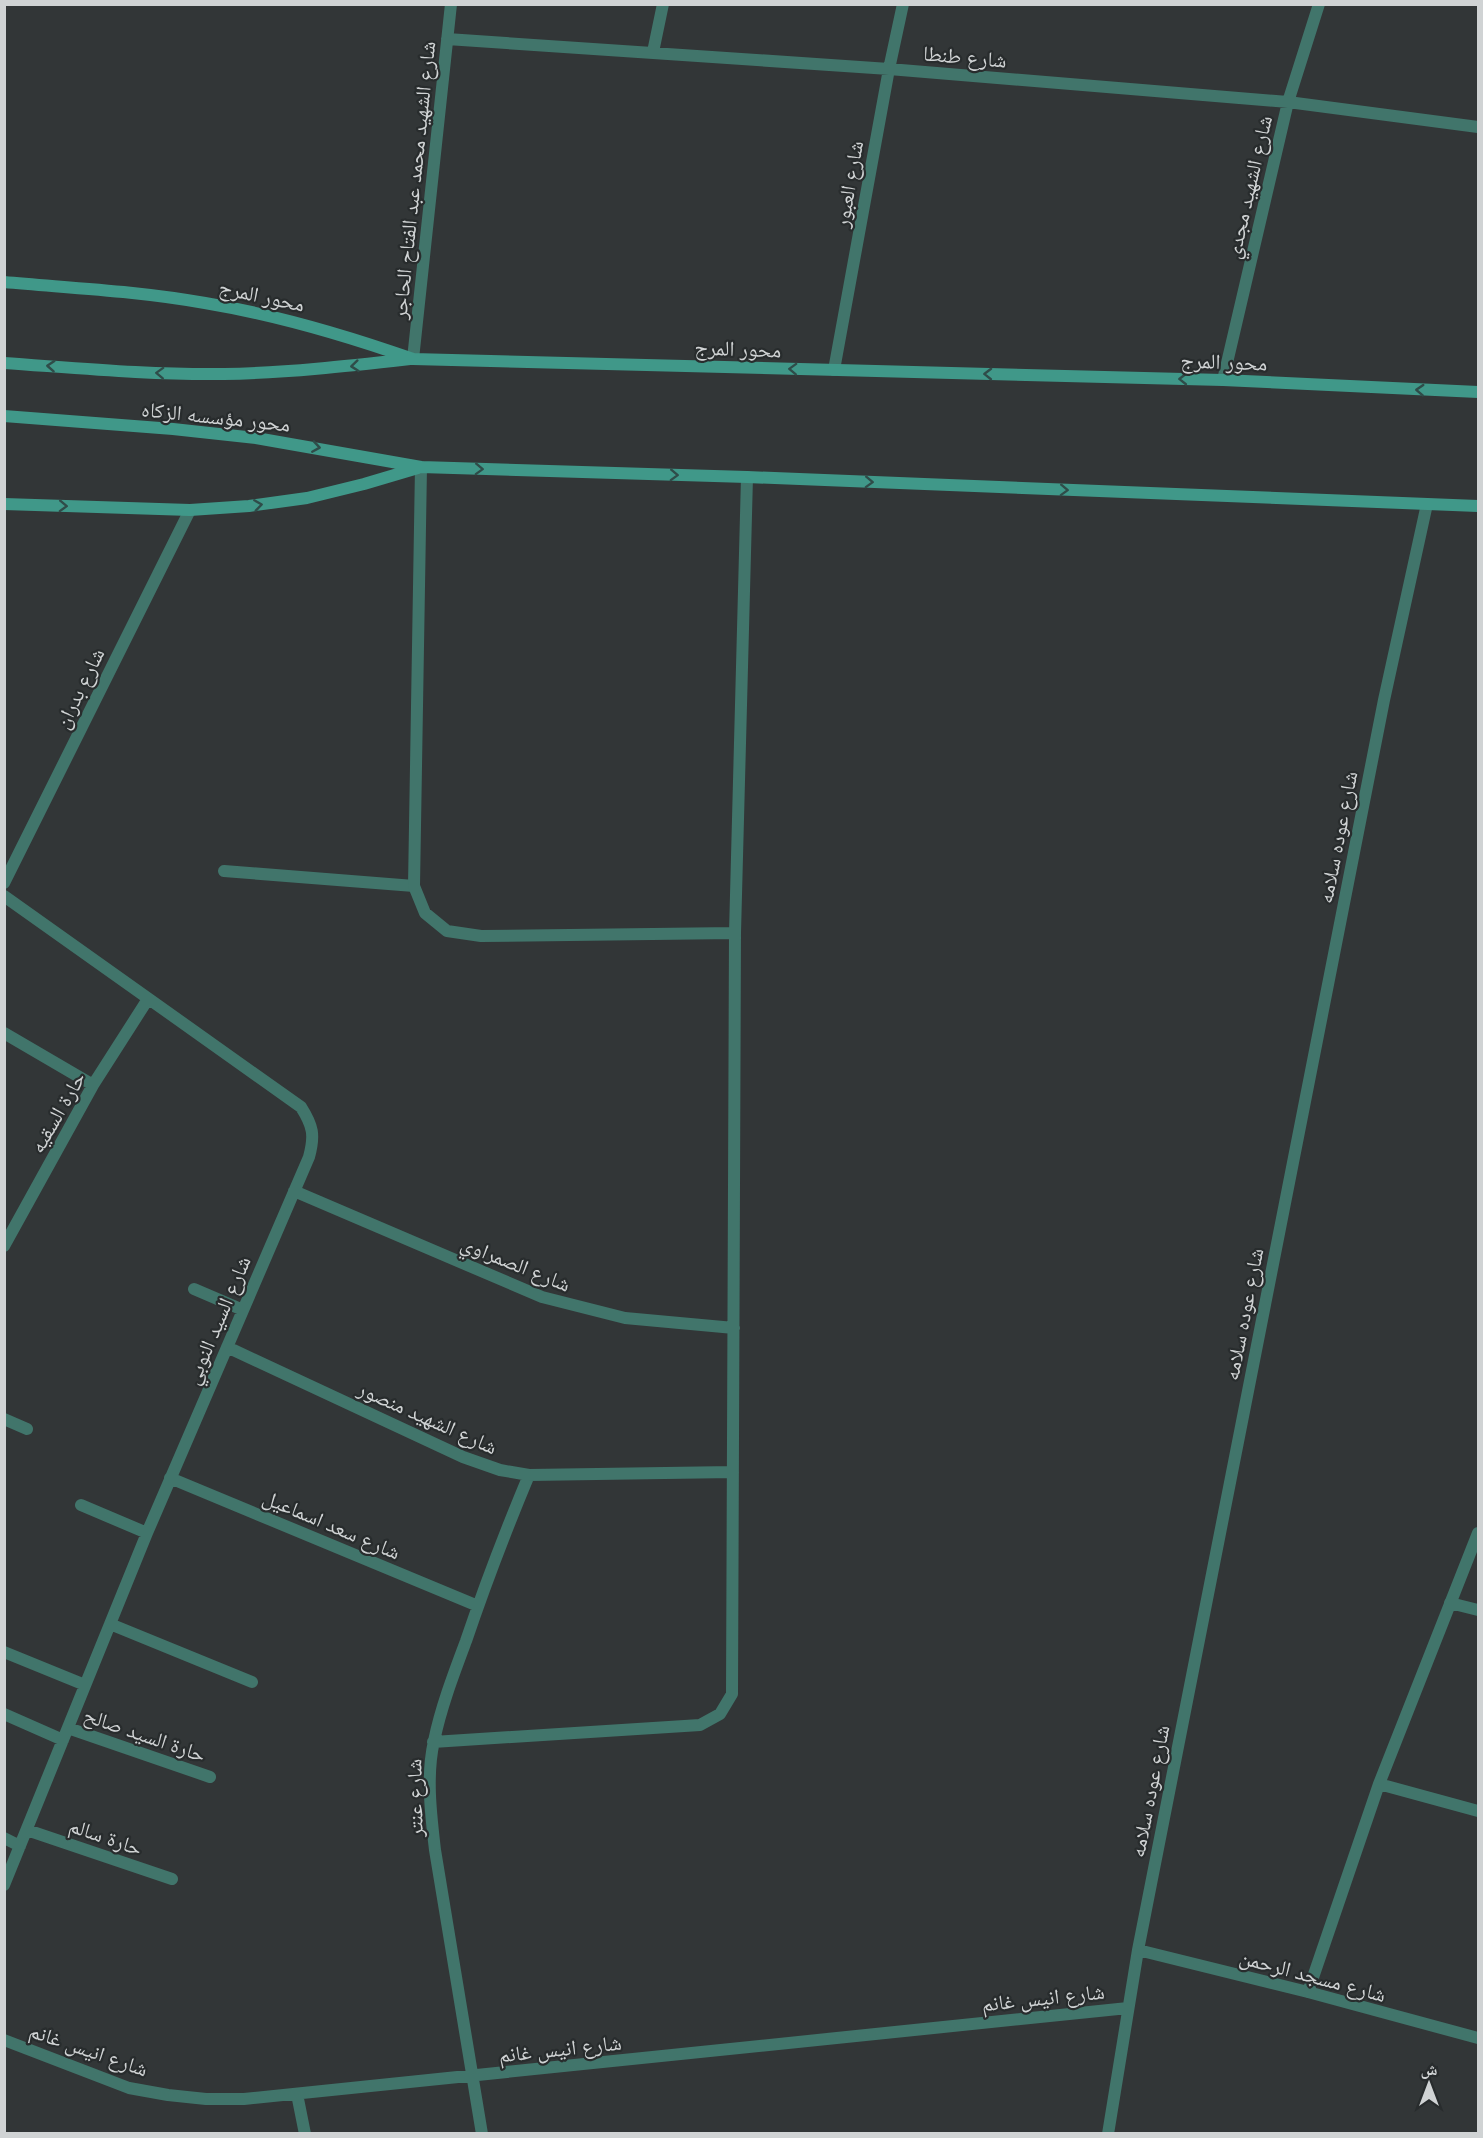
<svg xmlns="http://www.w3.org/2000/svg" width="1483" height="2138" font-family="'Noto Sans','Noto Naskh Arabic',sans-serif">
<style>
.lines{fill:none;stroke-linecap:round;stroke-linejoin:round}
.service{stroke:#41756b;stroke-width:12}
.minor{stroke:#41756b;stroke-width:12}
.secondary{stroke:#409889;stroke-width:12}
.oneway{stroke:#2f4c49}
.labels{text-anchor:middle;dominant-baseline:central;stroke-width:4.5;stroke-linejoin:round;paint-order:stroke}
.street-label{font-size:21px;fill:#d0d3d4;stroke:#282c2d}
</style>
<rect width="100%" height="100%" fill="#323637"/>
<g class="lines">
<!-- service -->
<path class="service" d="M224,871L414,886"/>
<!-- minor -->
<path class="minor" d="M447,39L889,69L1288,102L1478,127
M653,52L663,4
M413,359L451,4
M834,370L889,69L903,4
M1223,380L1288,102L1319,4
M421,467L414,886L425,913L447,931L481,936L735,933
M4,883L190,510
M4,896L301,1107C313,1126 315,1135 309,1157L147,1533L4,1885
M4,1033L93,1085
M294,1191L542,1297L625,1318L734,1328
M4,1246L93,1085L148,999
M194,1289L243,1310
M227,1347L463,1457L500,1470L529,1475L733,1472
M4,1419L27,1429
M170,1478L478,1606
M81,1505L147,1533
M1450,1603L1478,1610
M110,1624L252,1682
M4,1652L85,1685
M4,1714L63,1740
M68,1728L210,1777
M433,1742L700,1725L720,1714L732,1694L735,933L747,477
M1379,1784L1478,1811
M27,1830L172,1879
M4,1838L20,1846
M1138,1950L1308,1992L1478,2038
M1308,1992L1379,1784L1478,1533
M4,2040L129,2088L168,2095L206,2099H244L1128,2008
M297,2094L305,2134
M482,2134L435,1850C431,1815 426,1776 434,1741C441,1707 454,1673 466,1641C485,1585 506,1530 529,1475
M1108,2134L1138,1950L1384,700L1427,504"/>
<!-- secondary -->
<path class="secondary" d="M4,282C71,288 139,291 205,303C277,315 345,335 413,359L1223,380L1478,392
M4,363C77,368 150,375 224,374C286,373 348,366 410,359
M4,416L173,429L256,438L421,467L747,477L1478,506
M4,504L190,510L249,506L307,498L364,484L418,468"/>
</g>
<!-- one-way arrows -->
<defs><path id="oneway-chevron" d="M-2-3.5L2.5 0L-2 3.5" fill="none" stroke-width="1.6" stroke-linecap="round" stroke-linejoin="round" transform="scale(1.5)"/></defs>
<g class="oneway">
<use href="#oneway-chevron" transform="translate(51 366) rotate(-176)"/>
<use href="#oneway-chevron" transform="translate(355 366) rotate(174)"/>
<use href="#oneway-chevron" transform="translate(793 369) rotate(-178)"/>
<use href="#oneway-chevron" transform="translate(160 373) rotate(-178)"/>
<use href="#oneway-chevron" transform="translate(988 374) rotate(-179)"/>
<use href="#oneway-chevron" transform="translate(1183 379) rotate(-179)"/>
<use href="#oneway-chevron" transform="translate(1420 390) rotate(-177)"/>
<use href="#oneway-chevron" transform="translate(316 447) rotate(9)"/>
<use href="#oneway-chevron" transform="translate(479 469) rotate(2)"/>
<use href="#oneway-chevron" transform="translate(674 475) rotate(2)"/>
<use href="#oneway-chevron" transform="translate(869 482) rotate(2)"/>
<use href="#oneway-chevron" transform="translate(1064 490) rotate(2)"/>
<use href="#oneway-chevron" transform="translate(258 505) rotate(-8)"/>
<use href="#oneway-chevron" transform="translate(63 506) rotate(2)"/>
</g>
<g class="labels">
<!-- street labels -->
<g class="street-label">
<text transform="translate(965 56) rotate(5)">شارع طنطا</text>
<text transform="translate(413 180) rotate(-84)">شارع الشهيد محمد عبد الفتاح الحاجر</text>
<text transform="translate(848 184) rotate(-80)">شارع العبور</text>
<text transform="translate(1248 187) rotate(-77)">شارع الشهيد مجدي</text>
<text transform="translate(262 295) rotate(12)">محور المرج</text>
<text transform="translate(738 348) rotate(2)">محور المرج</text>
<text transform="translate(1224 361) rotate(2)">محور المرج</text>
<text transform="translate(216 416) rotate(6)">محور مؤسسه الزكاه</text>
<text transform="translate(79 688) rotate(-64)">شارع بدران</text>
<text transform="translate(1337 837) rotate(-79)">شارع عوده سلامه</text>
<text transform="translate(57 1112) rotate(-60)">حارة السقيه</text>
<text transform="translate(516 1263) rotate(22)">شارع الصمراوي</text>
<text transform="translate(1243 1314) rotate(-79)">شارع عوده سلامه</text>
<text transform="translate(217 1320) rotate(-67)">شارع السيد النوبي</text>
<text transform="translate(428 1417) rotate(24)">شارع الشهيد منصور</text>
<text transform="translate(332 1524) rotate(23)">شارع سعد اسماعيل</text>
<text transform="translate(145 1734) rotate(19)">حارة السيد صالح</text>
<text transform="translate(1149 1791) rotate(-79)">شارع عوده سلامه</text>
<text transform="translate(414 1798) rotate(-91)">شارع عنتر</text>
<text transform="translate(106 1836) rotate(19)">حارة سالم</text>
<text transform="translate(1313 1975) rotate(15)">شارع مسجد الرحمن</text>
<text transform="translate(1043 1997) rotate(-6)">شارع انيس غانم</text>
<text transform="translate(560 2048) rotate(-6)">شارع انيس غانم</text>
<text transform="translate(89 2049) rotate(19)">شارع انيس غانم</text>
</g>
</g>
<!-- border -->
<rect width="1483" height="2138" fill="none" stroke="#d0d3d4" stroke-width="12"/>
<!-- north arrow -->
<g transform="translate(1429 2084)" stroke="#282c2d" stroke-width="4.5" paint-order="stroke">
<path d="M0-4.5L10 22L0 15L-10 22Z" fill="#d0d3d4"/>
<text y="-9" font-size="16" font-weight="bold" text-anchor="middle" fill="#d0d3d4">ش</text>
</g>
</svg>
